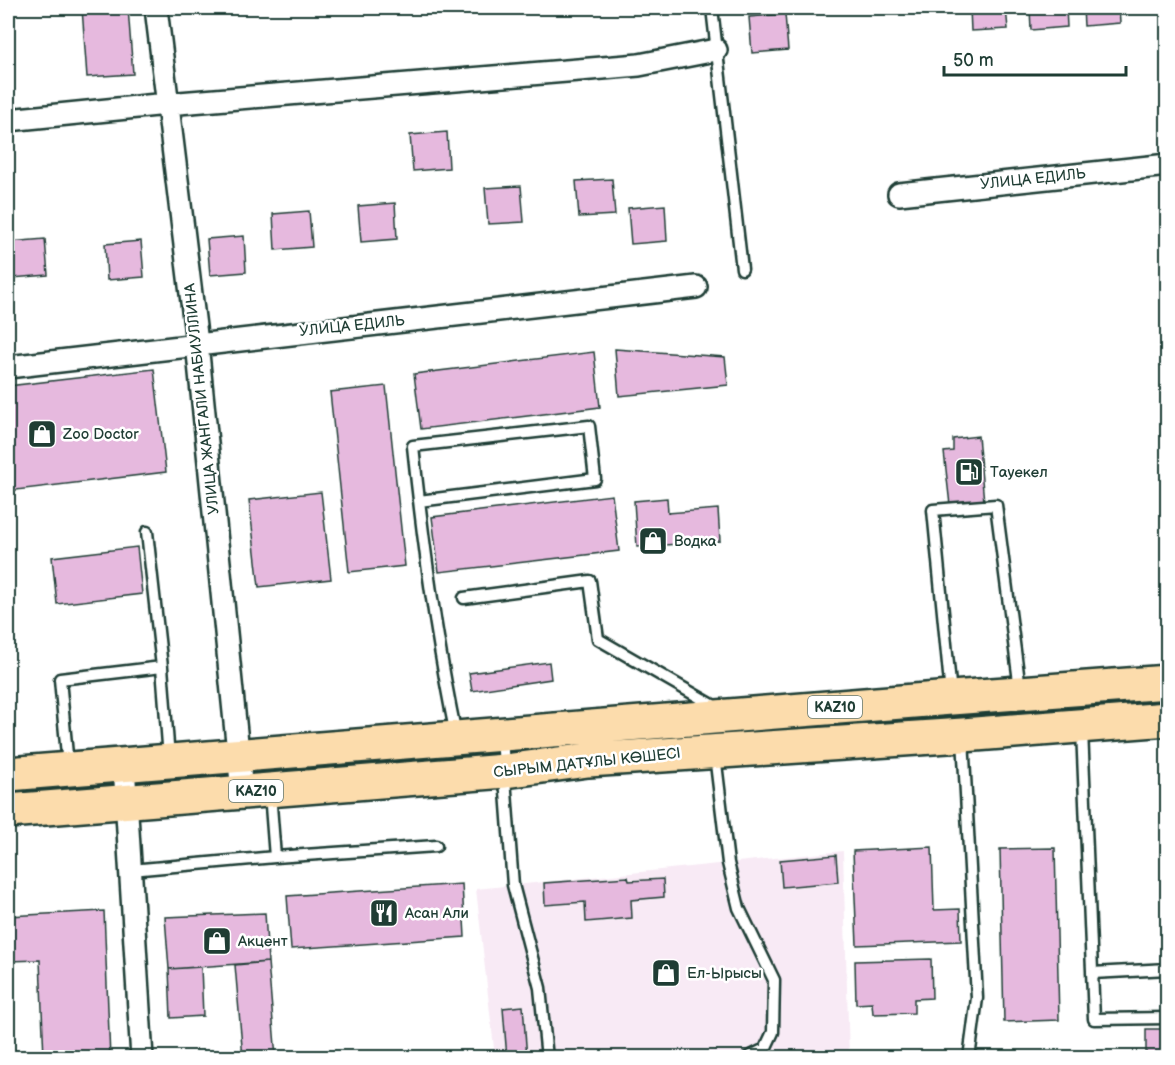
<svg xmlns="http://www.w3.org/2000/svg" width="1175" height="1065" font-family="'Balsamiq Sans',sans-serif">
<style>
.built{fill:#f8eaf5}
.building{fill:#e6b9de;stroke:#1f3d34;stroke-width:1.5}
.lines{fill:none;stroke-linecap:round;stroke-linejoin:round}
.service-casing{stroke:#1f3d34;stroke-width:15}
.minor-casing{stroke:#1f3d34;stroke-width:26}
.trunk-casing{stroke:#1f3d34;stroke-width:38}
.service{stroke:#fff;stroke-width:10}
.minor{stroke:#fff;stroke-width:21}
.trunk{stroke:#fcdcac;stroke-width:33}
.labels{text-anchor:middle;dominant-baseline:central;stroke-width:5;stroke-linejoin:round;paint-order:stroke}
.shield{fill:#fff;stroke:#627771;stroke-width:1.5}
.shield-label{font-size:14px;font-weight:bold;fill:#1f3d34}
.street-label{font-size:15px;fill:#1f3d34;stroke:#fff}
.poi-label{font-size:15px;fill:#1f3d34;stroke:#fff;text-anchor:start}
</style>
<rect width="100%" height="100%" fill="#fff"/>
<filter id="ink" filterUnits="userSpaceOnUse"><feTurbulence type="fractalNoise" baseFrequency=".0167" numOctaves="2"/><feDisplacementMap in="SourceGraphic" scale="12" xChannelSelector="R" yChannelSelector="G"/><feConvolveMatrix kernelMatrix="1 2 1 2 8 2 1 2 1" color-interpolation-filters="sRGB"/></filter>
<g filter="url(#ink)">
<!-- built -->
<path class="built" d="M843,851L849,1057H495L476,889Z"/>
<!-- building -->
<path class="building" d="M82,8H128L133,74L87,77Z
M970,8H1006L1008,29L971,31Z
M1030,8H1066L1067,27L1031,30Z
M1083,8H1119L1120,23L1084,26Z
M785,14L788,50L752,53L749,17Z
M447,132L449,168L413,171L410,135Z
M612,179L615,215L579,217L576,181Z
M521,186L524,222L488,224L485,188Z
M395,203L397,239L361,242L358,206Z
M665,205L667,241L631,244L628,208Z
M309,211L312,247L275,250L273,214Z
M244,236L246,272L210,275L207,239Z
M45,239L48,275L12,278L9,242Z
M141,241L144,277L107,280L105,244Z
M615,349L725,357L728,385L619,396Z
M594,352L600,407L421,429L414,374Z
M154,369L166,472L8,491V386Z
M386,386L405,566L349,572L330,392Z
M978,436L984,502L950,505L944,452L953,451V439Z
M321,492L331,579L259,587L249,500Z
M612,495L619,551L439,572L432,517Z
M667,498L668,513L718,509L720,541L637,547L634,501Z
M137,547L142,594L57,604L52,557Z
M549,662L551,679L472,691L469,673Z
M932,847L934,910L960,909L961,941L857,945L853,851Z
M1055,848L1059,1020L1004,1022L1000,849Z
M836,855L838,882L782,887L780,860Z
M628,877L629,881L663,879L664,897L631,900L632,918L586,922L585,902L545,905L544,883Z
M462,884L465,937L291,949L287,896Z
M104,911L110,1058H44L40,960L8,961V916Z
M265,913L268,962L169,969L165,917Z
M931,959L932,998L914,999V1013L873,1014L872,1003L856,1004L855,961Z
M268,962L276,1058H243L235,965Z
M201,967L203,1016L171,1018L169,969Z
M523,1006L527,1058H507L503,1008Z
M1146,1029H1167V1058H1146Z
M922,1052V1058H872Z"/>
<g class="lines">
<!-- service casing -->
<g class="service-casing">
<path id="service" d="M712,8L742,269
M419,501L595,479L589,426L413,446C423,543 436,639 456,735
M147,532L162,667
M464,598L590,581L598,639L718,708
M951,695L933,510L996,505L1020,689
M1082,730L1094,1019L1168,1018
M502,738L513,885L540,988L547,1058
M963,738L977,998L969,1058
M715,755L728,863L739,908L774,980L773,1032L765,1049L747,1058
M68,766L60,679L162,667L169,758
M270,793L275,857L436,846
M131,870L275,857
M1092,973L1168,969"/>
</g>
<!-- minor casing -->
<g class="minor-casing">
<path id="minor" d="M156,8L197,343L242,792
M8,120L167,104L639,65L716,50
M899,194L1168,165
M8,367L696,287
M124,765L142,1058"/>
</g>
<!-- trunk casing -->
<g class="trunk-casing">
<path id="trunk" d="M8,774L951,698L1168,682
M8,811L505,771L588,760L963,735L1168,719"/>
</g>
<!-- service -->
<use href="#service" class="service"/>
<!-- minor -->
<use href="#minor" class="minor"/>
<!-- trunk -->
<use href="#trunk" class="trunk"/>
</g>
</g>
<!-- icons -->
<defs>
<g id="shop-square" transform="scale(1.5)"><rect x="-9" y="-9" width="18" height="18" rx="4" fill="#1f3d34" stroke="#fff"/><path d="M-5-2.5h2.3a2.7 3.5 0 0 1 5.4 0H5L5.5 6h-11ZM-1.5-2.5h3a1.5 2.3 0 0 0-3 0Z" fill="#fff"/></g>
<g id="fuel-square" transform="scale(1.5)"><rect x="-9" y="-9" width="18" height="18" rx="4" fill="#1f3d34" stroke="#fff"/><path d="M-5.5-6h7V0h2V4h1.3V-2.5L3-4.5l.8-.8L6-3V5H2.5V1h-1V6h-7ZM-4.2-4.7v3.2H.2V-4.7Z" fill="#fff"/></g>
<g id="restaurant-square" transform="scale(1.5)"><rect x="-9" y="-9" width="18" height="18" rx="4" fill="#1f3d34" stroke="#fff"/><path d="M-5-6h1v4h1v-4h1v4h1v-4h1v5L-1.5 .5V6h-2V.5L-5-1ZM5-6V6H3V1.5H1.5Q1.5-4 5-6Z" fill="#fff"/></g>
</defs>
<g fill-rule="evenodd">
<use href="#shop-square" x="42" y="434"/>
<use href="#fuel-square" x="969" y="472"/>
<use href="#shop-square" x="653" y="541"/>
<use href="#restaurant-square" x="384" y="913"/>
<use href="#shop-square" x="217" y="941"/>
<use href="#shop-square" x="666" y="973"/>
</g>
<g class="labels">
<!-- shield labels -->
<g class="shield">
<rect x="808" y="696" width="54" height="22" rx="4.5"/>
<rect x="229" y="780" width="54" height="22" rx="4.5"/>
</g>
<g class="shield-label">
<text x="835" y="707">KAZ10</text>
<text x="256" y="791">KAZ10</text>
</g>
<!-- street labels -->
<g class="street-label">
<text transform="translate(1033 179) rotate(-6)">УЛИЦА ЕДИЛЬ</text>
<text transform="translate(352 326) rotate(-6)">УЛИЦА ЕДИЛЬ</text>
<text transform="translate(202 399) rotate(-96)">УЛИЦА ЖАНГАЛИ НАБИУЛЛИНА</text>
<text transform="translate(587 763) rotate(-6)">СЫРЫМ ДАТҰЛЫ КӨШЕСІ</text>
</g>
<!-- poi labels -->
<g class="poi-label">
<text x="63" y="434">Zoo Doctor</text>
<text x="990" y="472">Тауекел</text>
<text x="674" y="541">Водка</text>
<text x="405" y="913">Асан Али</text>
<text x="238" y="941">Акцент</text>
<text x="687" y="973">Ел-Ырысы</text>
</g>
</g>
<!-- margin -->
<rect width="1175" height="1065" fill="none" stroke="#fff" stroke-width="30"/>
<rect x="15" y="15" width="1145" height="1035" fill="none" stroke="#1f3d34" stroke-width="2" filter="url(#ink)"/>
<!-- scale -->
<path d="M944 66v9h182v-9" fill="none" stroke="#1f3d34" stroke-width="3"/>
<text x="953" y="66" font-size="18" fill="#1f3d34" stroke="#ffffff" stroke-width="4.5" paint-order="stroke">50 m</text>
</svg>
